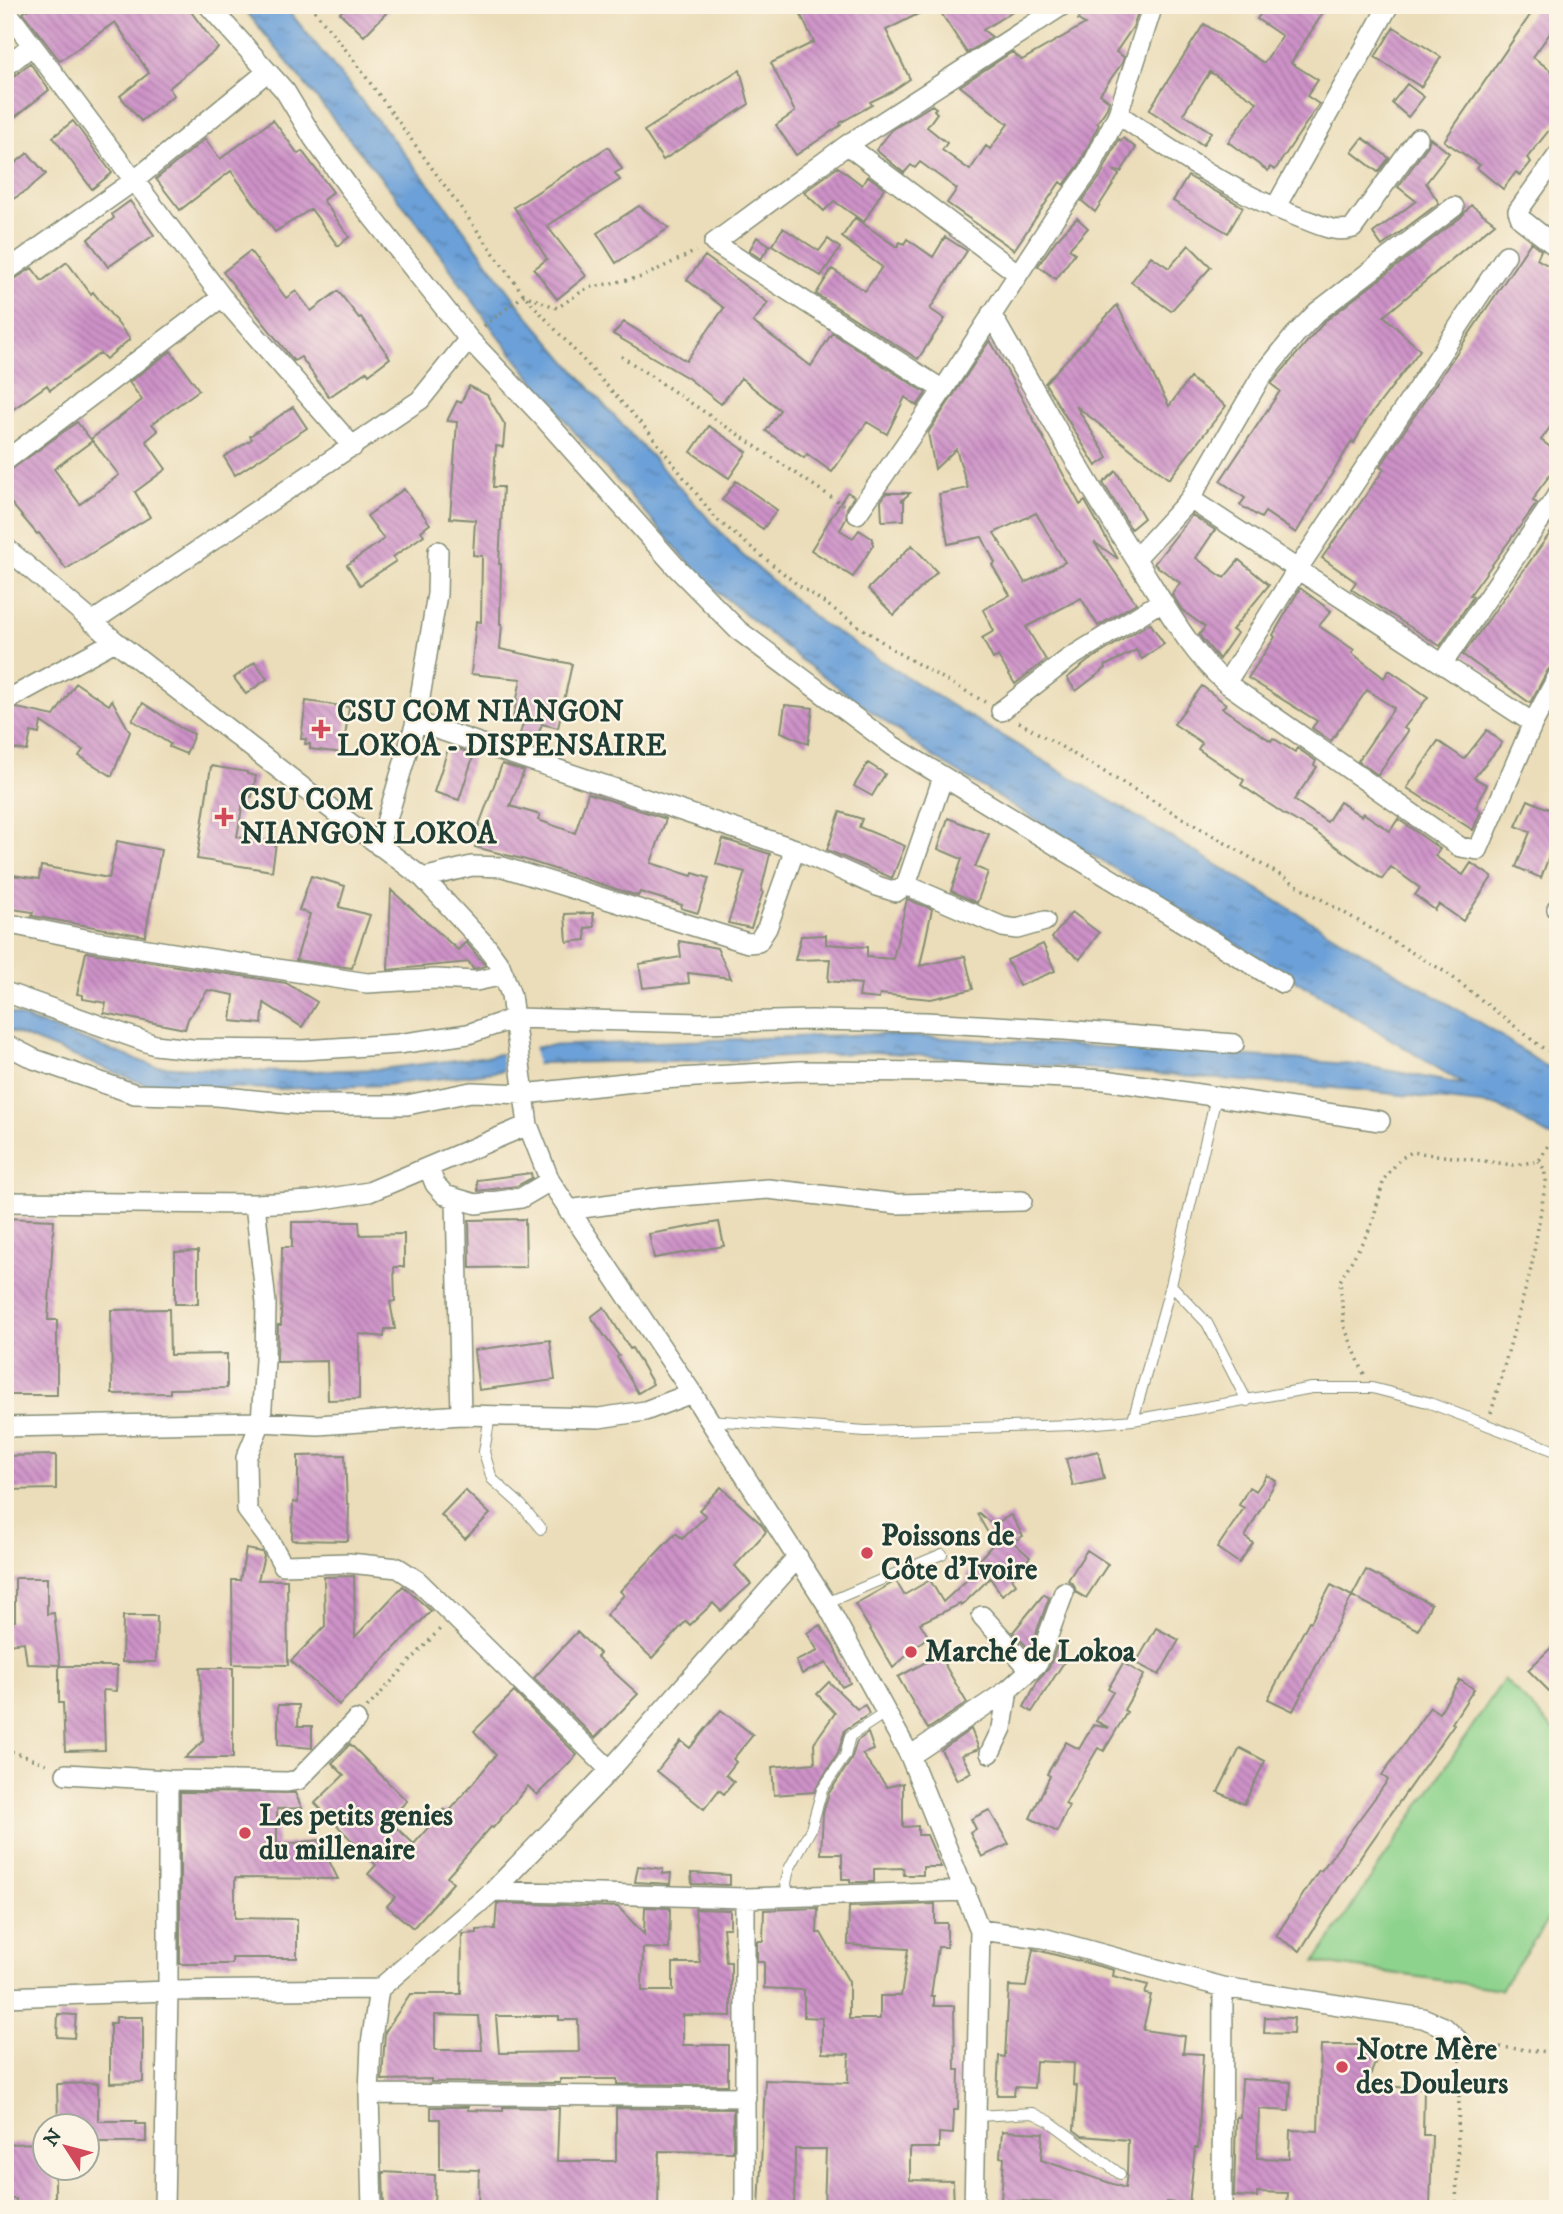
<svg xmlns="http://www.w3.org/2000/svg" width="1563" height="2214" font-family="'IM FELL DW Pica',serif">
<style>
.garden{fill:#8ed38d;stroke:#568860;stroke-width:2}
.water{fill:url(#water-ripples);stroke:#466e86;stroke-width:2}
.pier{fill:#ebddb9}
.building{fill:url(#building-back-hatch);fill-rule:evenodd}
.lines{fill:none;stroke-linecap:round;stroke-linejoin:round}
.service-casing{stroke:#858d76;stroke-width:12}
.minor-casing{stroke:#858d76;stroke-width:22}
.path{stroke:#858d76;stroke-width:3.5;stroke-dasharray:2 5;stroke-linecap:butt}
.service{stroke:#fff;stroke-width:10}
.minor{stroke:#fff;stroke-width:19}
.poi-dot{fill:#d1495b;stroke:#fcf5e5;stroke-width:2.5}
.labels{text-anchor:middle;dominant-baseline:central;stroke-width:5;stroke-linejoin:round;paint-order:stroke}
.poi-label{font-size:30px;font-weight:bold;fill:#1f3d34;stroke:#fcf5e5;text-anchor:start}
</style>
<defs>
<pattern id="water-ripples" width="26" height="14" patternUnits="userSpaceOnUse" patternTransform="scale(1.75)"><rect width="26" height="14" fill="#6ca0d8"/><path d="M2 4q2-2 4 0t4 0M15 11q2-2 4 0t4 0" fill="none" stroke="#5884b0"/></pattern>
<pattern id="building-back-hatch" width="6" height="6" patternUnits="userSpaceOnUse" patternTransform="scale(1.75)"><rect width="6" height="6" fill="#ce92c8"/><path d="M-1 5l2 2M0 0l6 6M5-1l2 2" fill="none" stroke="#a778a3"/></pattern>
</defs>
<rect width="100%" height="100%" fill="#fcf5e5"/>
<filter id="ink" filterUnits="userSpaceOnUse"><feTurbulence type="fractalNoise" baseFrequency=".0143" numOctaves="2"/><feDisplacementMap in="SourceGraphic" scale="14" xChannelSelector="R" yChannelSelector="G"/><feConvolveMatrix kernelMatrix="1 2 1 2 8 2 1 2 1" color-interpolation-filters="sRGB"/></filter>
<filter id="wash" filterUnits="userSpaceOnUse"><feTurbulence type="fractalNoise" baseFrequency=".00686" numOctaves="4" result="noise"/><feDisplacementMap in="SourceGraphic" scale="28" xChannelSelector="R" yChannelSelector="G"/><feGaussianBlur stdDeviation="1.57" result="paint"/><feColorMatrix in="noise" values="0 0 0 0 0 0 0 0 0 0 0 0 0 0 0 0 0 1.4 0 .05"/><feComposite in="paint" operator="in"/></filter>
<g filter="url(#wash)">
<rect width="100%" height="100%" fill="#ebddb9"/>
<!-- garden -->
<path class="garden" d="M1504,1679L1558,1734V1905L1501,1989L1315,1962Z"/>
<!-- water -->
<path class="water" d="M241,5H284L442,200L522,309L604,405L739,552L820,622L959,710L1495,1032L1558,1075V1141L1498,1106L1358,1090L875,1052L733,1060L544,1063L494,1072L385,1085L279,1089L147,1085L5,1029V1011L154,1066L282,1072L381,1069L489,1056L544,1046L878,1034L1281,1058L1366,1066L1465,1085L932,756L800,659L706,582L577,435L495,332L417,222Z"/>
<!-- pier -->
<path class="pier" d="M534,1044L537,1068L504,1074L501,1050Z"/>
<g id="blocks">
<!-- building -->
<path class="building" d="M34,5H186L218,48L169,88L174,95L141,121L120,96L149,73L115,22L60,61L23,13Z
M347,5H394L364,36L340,13Z
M796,5H936L886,30L910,79L891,92L870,102L872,105L840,123L841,125L796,155L776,125L795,112L771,63L814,42Z
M936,5H1022L983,30L992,37L967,53Z
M1088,5H1133L1139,9L1133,27L1116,52L1124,57L1122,63L1100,94L1109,101L1107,108L1097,123L1099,124L1079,165L1064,185L1060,182L1014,250L947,203L957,189L920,162L915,168L911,165L904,173L876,150L892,130L932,105L936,108L934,110L937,113L927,127L947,143L942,150L970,170L986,146L990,149L1008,124L960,86L1012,52L1022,60L1085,24L1078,20Z
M1266,5H1328L1291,63L1318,80L1307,96L1319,104L1275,170L1270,167L1268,171L1228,142L1257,102L1210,72L1183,114L1211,132L1203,145L1149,110L1204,24L1264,63L1282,36L1257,19Z
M1537,5H1558V22L1533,57L1558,76V119L1527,158L1531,162L1520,176L1516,172L1503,189L1477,168L1480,165L1444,141Z
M1394,27L1441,57L1421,87L1375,57Z
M30,63L49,90L5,125V79L13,77Z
M740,70L749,104L663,160L644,131Z
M1407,84L1424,97L1408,117L1392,103Z
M273,120L298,154L302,151L333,192L323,200L349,237L338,246L311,209L275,232L231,171L180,210L156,179L205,139L220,159Z
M73,121L112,173L92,189L53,137Z
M1123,138L1136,148L1121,172L1115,171L1119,175L1095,212L1082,201L1100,177L1119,139L1121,141Z
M1363,138L1389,158L1378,172L1352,152Z
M1430,138L1449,153L1426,183L1439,203L1382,246L1373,233L1416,201L1398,187L1428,145Z
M608,147L622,169L615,173L620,180L547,226L586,276L557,299L534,269L547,259L514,207Z
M28,153L46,174L26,191L5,204V171Z
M838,167L862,185L868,176L884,188L864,222L834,201L824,211L804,192Z
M1188,176L1243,207L1228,233L1173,201Z
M130,201L154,235L108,267L88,239L114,218L112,214Z
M1471,205L1495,223L1384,316L1420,350L1366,421L1354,443L1352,441L1296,533L1265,512L1261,518L1240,505L1245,498L1220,481L1280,391L1271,384L1325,321L1461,217Z
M639,206L669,228L616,263L597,233Z
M855,218L897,247L900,242L904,244L907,239L933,257L945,237L967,251L930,309L945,319L918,359L816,294L832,269L865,291L882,267L842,237Z
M1077,218L1088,228L1069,249L1075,253L1056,279L1038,266L1056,240Z
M783,228L819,251L828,239L840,248L821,276L772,245Z
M757,237L770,245L761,259L749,251Z
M1531,242L1541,250L1537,259L1558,271V416L1541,440L1558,453V464L1538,491L1533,501L1537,503L1470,595L1473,597L1440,646L1351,589L1356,582L1322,558L1384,469L1380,467Z
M1189,245L1211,267L1171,311L1131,282L1151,256L1169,268Z
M250,251L286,298L296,291L311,311L338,291L359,318L361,317L390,358L369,374L367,371L329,397L301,357L294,361L223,272Z
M705,256L768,303L753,322L811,366L832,333L926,393L917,406L905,397L887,434L867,422L832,472L807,454L804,458L766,431L780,410L741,378L721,404L688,378L613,334L624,322L686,361L724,308L687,280Z
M67,262L91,294L93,292L130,339L106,359L100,353L50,390L47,385L5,415V285L32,268L42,281Z
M1117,305L1169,406L1190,378L1226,406L1169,479L1076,406L1108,458L1096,466L1045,383Z
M990,340L1080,505L1085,501L1118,559L1094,542L1136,603L1098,626L1081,598L1026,627L1046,660L1015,684L998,656L993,659L982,638L994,631L983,610L1010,595L992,565L995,563L982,537L948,544L939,494L968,488L956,449L935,469L928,433ZM1036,513L1065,562L1025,583L994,533Z
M171,351L199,390L152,424L158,431L146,441L166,469L135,492L150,517L66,569L39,533L37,534L5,496V474L77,422L92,441L54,469L80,504L119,475L91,439L142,400L129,382Z
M469,386L487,395L505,425L503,447L496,446L493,487H503L499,564H501L500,624H502L500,649L572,664L558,728L542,724L533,748L517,743L524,721L513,718L521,679L471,674L476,621L481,622L482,556L473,555L475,520L450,518L457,422L447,421L457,401L461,403Z
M293,407L307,428L235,475L224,457L252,439L250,436Z
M709,426L747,452L729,478L691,452Z
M1116,471L1144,518L1131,529L1103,483Z
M736,481L777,510L763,529L722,500Z
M404,489L430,524L421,531L424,535L393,557L396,561L360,585L347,565L384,539L367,516Z
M847,492L854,496L847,508L846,519L840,530L853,538L859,530L873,539V545L853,577L811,550Z
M886,493H910L901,501L904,500V520L882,521L881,501Z
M1192,515L1215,530L1196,558L1224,578L1239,560L1269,585L1232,630L1237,633L1219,659L1199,635L1205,627L1182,610L1172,594L1180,583L1154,564Z
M1558,522V648L1551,657L1558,662L1548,670L1530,703L1463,655Z
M912,545L937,572L894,615L868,589Z
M1300,588L1331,611L1319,626L1354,650L1352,653L1384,678L1389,670L1428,697L1404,728L1408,731L1378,775L1358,761L1394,708L1367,690L1331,741L1312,728L1317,721L1248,678L1275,637L1273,635Z
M1150,623L1164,644L1142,659L1136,650L1105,666L1106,668L1076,691L1067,678L1088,661Z
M255,662L267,679L246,694L234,678Z
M76,683L109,705L112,700L130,732L112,776L79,756L83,750L41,722L39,734L31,732L27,751L5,747L8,713L17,708L54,716Z
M1202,686L1226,704L1222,708L1271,741L1273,738L1295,752L1297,748L1316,761L1314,765L1317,767L1294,800L1327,822L1340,802L1361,816L1363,813L1390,831L1398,819L1440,849L1435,856L1463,875L1471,863L1492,877L1463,921L1439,904L1435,910L1415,895L1420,888L1391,867L1382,879L1314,831L1284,814L1241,785L1244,780L1198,749L1202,743L1174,724Z
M306,701L349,707L343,753L310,749V744H305L306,739H301Z
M143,703L181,728L194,734L186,754L169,747L170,744L132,720Z
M785,705L813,708L808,744L781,732Z
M1487,730L1502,743L1474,778L1487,785L1476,807L1481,811L1473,830L1407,788L1438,741L1464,759Z
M449,746L474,754L459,800L434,792Z
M868,763L885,774L872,796L854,786Z
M502,764L524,771L510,806L540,815L538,820L575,833L588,793L666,819L651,863L692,876L693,873L709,878L698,913L681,908L682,905L640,892L638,896L526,860L475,847L477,842L473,841Z
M211,766L247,772V774L256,776L252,797L244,796L237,837L276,843L272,871L197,859Z
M1528,800L1558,813V832L1541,878L1516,867L1530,832L1516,826Z
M840,812L862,819L859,827L905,846L892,878L827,850Z
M948,818L989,834L975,867L988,872L977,903L951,891L962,859L938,849Z
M723,839L770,854L761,891L763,892L751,928L728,923L745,872L716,864Z
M117,841L161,850L145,936L32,916L33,912L5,908V874L39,879L41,866L109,878Z
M311,876L345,886L339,907L370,915L352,968L296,960L310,914L299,910Z
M391,890L458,950L466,942L486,966L473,969L469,962L388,970Z
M907,899L932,909L920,966L965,956L973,989L931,999L880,994L879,999L859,997L861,984L828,981L830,959L795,960L801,936L826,935V944L867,947V957L893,959Z
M1072,912L1099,933L1080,959L1052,938Z
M593,913L594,927L585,928L586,940L567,942L565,914Z
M679,941L717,948L731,978L688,973L689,983L643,988L639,964L681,957Z
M1043,944L1055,971L1019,986L1007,960Z
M86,952L286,983L317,1002L302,1027L264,1003L262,1024L231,1021L234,995L208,990L188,1019L185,1029L104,1013L106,1003L83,999V995L77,994Z
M531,1173L532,1178L517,1186L478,1191L477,1180Z
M5,1218L54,1220L48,1320H57V1395H5Z
M525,1219L526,1267L470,1268L469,1220Z
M292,1222H359L360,1235L404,1234V1267H394L395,1301L390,1302L395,1329H385L384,1337L359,1334V1399L328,1400L327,1361L277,1362L278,1325H281L282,1247H292Z
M719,1222L724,1246L654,1258L649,1234Z
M198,1251V1304H175V1252Z
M604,1307L630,1349L632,1348L653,1384L638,1393L617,1357L619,1356L591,1317Z
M169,1309L170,1355L227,1354V1388L170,1389V1393L112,1394L111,1310Z
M550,1340L555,1380L479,1390L474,1350Z
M1098,1451L1104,1479L1073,1486L1066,1459Z
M56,1455V1489L5,1490V1456Z
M345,1455L347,1504H349L348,1541L292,1540L293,1502L298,1503V1456Z
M1267,1475L1276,1481L1245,1537L1253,1543L1239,1563L1217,1548L1244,1508L1239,1505L1249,1487L1256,1491Z
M721,1487L761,1524L766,1532L735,1566L751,1584L721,1611L713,1603L690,1625L686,1621L652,1658L606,1615L624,1595L620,1591L676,1533L682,1539L706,1516L699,1510Z
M465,1490L490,1514L465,1539L441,1515Z
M979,1513L993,1525L1011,1515L1023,1536L1013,1542L1030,1557L1012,1578L1016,1584L1002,1595L990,1578L961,1606L960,1604L920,1623L928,1636L893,1668L855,1604L896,1581L904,1595L930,1580L943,1602L969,1578L965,1575L994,1543L977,1514Z
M246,1549L262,1552L264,1556L258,1580H287L288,1665L233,1664L232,1580H240Z
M1087,1550L1108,1564L1086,1598L1076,1592L1074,1585L1068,1580Z
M1366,1570L1431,1604L1418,1630L1352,1596Z
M354,1576L355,1637L403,1586L431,1611L339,1705L291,1661L325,1626L324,1577Z
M15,1578H47V1614L54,1613L60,1665L27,1664L24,1642L8,1644L5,1622L15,1621Z
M1331,1585L1352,1596L1293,1711L1268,1699L1309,1621L1311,1622Z
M1044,1594L1049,1598L1030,1650L1013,1632Z
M123,1616H157L156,1662H122Z
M820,1625L833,1645L850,1683L842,1687L826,1663L802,1674L796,1661L818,1651L807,1633Z
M1156,1628L1179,1640L1159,1675L1136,1663Z
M577,1632L600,1654L597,1657L638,1694L595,1738L534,1678Z
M1558,1641V1700L1528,1670Z
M1058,1643L1065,1647L1060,1655L1066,1659L1032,1712L1024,1707L1038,1680L1049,1668Z
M939,1655L967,1703L928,1729L898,1677Z
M1123,1663L1144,1675L1124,1710L1127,1712L1104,1751L1098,1748L1065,1804L1069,1806L1057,1832L1030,1818L1050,1776L1047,1774L1066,1742L1079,1749L1093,1725L1109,1728L1096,1721L1113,1692L1108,1689Z
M59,1666H117L116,1691L103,1690L105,1750L65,1751L63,1703H59Z
M200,1668H233V1758H185L203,1741Z
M1460,1680L1474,1689L1452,1723L1454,1724L1341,1885L1300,1951L1276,1936L1319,1870L1321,1871L1388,1780L1382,1775L1430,1707L1439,1713Z
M829,1682L857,1709L865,1705L869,1714L845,1730L838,1753L814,1792L774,1795L772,1767L815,1763L814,1743L835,1713L817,1694Z
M514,1692L577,1755L537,1795L528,1786L493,1828L491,1827L447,1877L453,1883L413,1928L387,1906L395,1897L368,1874L376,1865L315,1803L344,1775L332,1763L350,1744L407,1801L388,1820L414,1844L444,1809L449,1812L496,1755L474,1731Z
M278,1705H299L298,1726H312V1748L278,1745Z
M721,1710L753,1735L733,1759L736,1762L726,1775L734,1782L724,1794L719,1790L704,1809L657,1771L681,1741L690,1748Z
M971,1729L979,1749L962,1755L971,1772L957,1780L941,1750Z
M868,1733L874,1750L862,1754L887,1787L903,1783V1827L918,1826V1835H927L941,1867H923V1875H904L903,1868L874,1869V1882H850V1879H842V1854H821L823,1813L829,1793L851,1760L857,1741Z
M1240,1748L1265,1761L1244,1804L1218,1792Z
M180,1792L295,1793L302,1808L277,1809V1845L319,1840L338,1879L235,1878V1918L297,1919V1958H232V1964H180Z
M989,1810L1009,1844L982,1857L970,1833L976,1829L971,1819Z
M638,1866L663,1869L662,1874L671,1873L670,1884L635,1882Z
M691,1873L730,1875V1885L692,1884Z
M497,1903L618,1907L644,1934L645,1907L670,1908L669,1949L643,1948L642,1991H673V1963H700L695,1909L730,1910V1928H723L726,1962H731V2016L683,2015V2045H728V2085L617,2084V2079H560V2083L431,2082V2079L382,2080L385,2032L410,1994H461L462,1934L477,1933V1930L495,1929ZM435,2015L479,2016L482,2050H435ZM496,2016H559V2020H578L579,2052L499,2053Z
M935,1904V1923H947V1947H938L931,1996H934V2006H954L955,2070H959L958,2110H954L953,2134L939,2133V2148H910V2180L953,2181L954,2209H824L826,2149H795L794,2209H759L765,2080L848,2083L849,2054L822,2053V2018L804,2017V1990L764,1988V1962H757V1941H763L764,1910L818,1908L817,1933H821L849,1982V2019H880V1996H901L908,1949L848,1945L849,1907Z
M1033,1949L1114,1970L1113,1976L1148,1985L1145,1994L1151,1995L1143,2030L1185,2036L1183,2053L1203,2054L1198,2148H1195L1189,2204L1166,2202L1165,2209H1057L1059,2203L1001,2200L1004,2158L1000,2157L1002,2131L1043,2133L1041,2160L1125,2188L1127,2174L1128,2140L1082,2136L1074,2130L1077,2086L1073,2085L1074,2063L1036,2061L1034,2088L1015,2087L1014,2095H997L999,2056L1005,2057L1009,1986L1026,1987Z
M58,2014L76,2015L74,2038L57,2037Z
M116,2017H143V2082L110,2083V2023H116Z
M1265,2017L1294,2018L1293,2034L1264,2033Z
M1321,2045H1375L1377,2058L1366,2086L1424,2088L1423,2135H1432L1430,2209L1287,2207L1288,2193L1257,2192V2197L1234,2196L1236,2117H1240L1242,2079L1291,2082L1289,2111L1259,2109L1257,2158L1289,2159L1290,2130L1318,2131Z
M98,2083V2121H137L136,2124H146V2142H88V2126H58L57,2084Z
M431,2107H468V2110L503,2111V2107L559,2108L557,2161H616V2108L733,2109V2152L659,2151L658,2209H478L479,2170L440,2169V2119H431Z
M46,2143V2169H55V2209H16V2199H5V2144Z
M383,2172L435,2175L434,2209H384Z"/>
</g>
</g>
<g filter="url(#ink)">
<use href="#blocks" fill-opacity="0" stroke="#858d76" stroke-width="2"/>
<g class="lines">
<!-- service casing -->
<g class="service-casing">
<path id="service" d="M1171,1285L1207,1323L1247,1401
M490,1415L484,1452L492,1479L521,1505L541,1529
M709,1420L866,1431L1074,1425L1133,1420L1312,1388H1372L1427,1402L1558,1452
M1133,1420L1171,1285L1216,1097
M826,1603L942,1554
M788,1897L786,1883L789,1869L811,1829L822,1790L845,1756L850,1736L885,1713
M976,2116L1033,2113L1049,2121L1120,2174"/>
</g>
<!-- minor casing -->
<g class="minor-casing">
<path id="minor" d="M208,5L285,91L314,139L350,189L469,339L542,416L676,567L738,630L893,746L1282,983
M5,9L222,297L353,447
M5,67L31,46
M1118,114C1176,154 1234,193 1301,218C1318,224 1335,234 1353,228L1418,138
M847,145L1017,273
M1558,155L1518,211L1521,219L1558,248
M1275,208L1389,5
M5,272L135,180L267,72
M991,314C1038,396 1084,479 1135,558C1164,602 1186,648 1226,683L1460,847L1478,850L1533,723L1558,676
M943,390L714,243L847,145L1063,5
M5,461L222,297
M1190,499L1533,723
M857,514L943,390L1054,219L1089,171L1118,114L1153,5
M5,547L115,641L306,790L423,878L487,947L500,965L511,995L528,1125L550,1181L692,1393L826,1603L910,1756L980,1930L974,2209
M1136,558L1190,499L1261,377L1295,335L1317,312L1454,207
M92,622L420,400L469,339
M1443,663L1558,494
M1226,683L1297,570L1506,255
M5,701L115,641
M1001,711L1068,659L1162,601
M416,722L795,849L877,886L896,892L906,885L943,777
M379,846L416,722L437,594L438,551
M423,878L472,866L503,867L748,943L758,942L767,928L795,849
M906,885L1003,927L1017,929L1045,921
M1557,909L1558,907
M5,923L90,940L367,983L435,979L476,981L504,975
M5,992L155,1045L192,1049L303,1050L398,1044L468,1034L515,1018L700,1023L811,1020L925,1022L1065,1030L1234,1044
M5,1044L34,1059L135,1094L217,1096L302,1105H407L471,1092L524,1094L661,1079L800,1071L946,1072L1105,1080L1380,1121
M429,1169L435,1184L445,1195L476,1204L521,1198L550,1181
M456,1199L461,1415
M5,1202L255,1204L311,1201L369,1192L528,1125
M255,1204L266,1303L265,1360L261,1422L246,1458L247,1510L268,1538L283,1565L349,1563L398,1568L418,1581L610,1770
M568,1210L655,1198L768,1189L897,1204L1022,1201
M5,1427L261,1422L318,1425L461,1415L599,1418L645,1411L692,1393
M982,1616L1031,1670
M990,1753L1002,1728L1008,1690
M910,1756L1008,1690L1038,1663L1064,1592
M66,1774L168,1780L287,1782L298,1780L356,1720
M493,1891L745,1898L966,1891
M980,1930L1043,1938L1223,1987L1423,2018L1444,2027L1461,2043
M5,1997L168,1991L379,1989L493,1891L610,1770L798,1557
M369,2094L746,2097
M164,2209L168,1991V1780
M372,2209L369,2094L371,2044L379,1989
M745,2209V1898
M1222,2209L1223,1987"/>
</g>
<!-- path -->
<path class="path" d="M310,5L350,55L524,295L648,431L716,519L798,585L900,654L985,702
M484,326L524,295L557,308L587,288L642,277L696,251
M621,356L843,505
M1019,722L1447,973L1544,1049L1558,1055
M1364,1374L1344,1326L1340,1281L1371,1227L1384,1179L1400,1159L1412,1152L1514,1165L1539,1161L1558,1128
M1491,1413L1531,1269L1546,1181L1544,1169L1539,1161
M367,1708L440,1629
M5,1749L49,1765
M1479,2045L1558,2053
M1456,2209L1460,2060"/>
<!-- service -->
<use href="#service" class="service"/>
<!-- minor -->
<use href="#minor" class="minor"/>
</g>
</g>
<!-- markers -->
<g class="poi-dot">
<path d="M317.5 718.5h7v7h7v7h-7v7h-7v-7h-7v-7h7z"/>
<path d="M220.5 806.5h7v7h7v7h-7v7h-7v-7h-7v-7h7z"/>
<circle cx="867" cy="1553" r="7"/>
<circle cx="911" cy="1652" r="7"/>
<circle cx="245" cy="1833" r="7"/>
<circle cx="1342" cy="2067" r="7"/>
</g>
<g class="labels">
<!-- poi labels -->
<g class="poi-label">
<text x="337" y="712">CSU COM NIANGON<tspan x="337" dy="34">LOKOA - DISPENSAIRE</tspan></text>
<text x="240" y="800">CSU COM<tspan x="240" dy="34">NIANGON LOKOA</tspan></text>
<text x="881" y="1536">Poissons de<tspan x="881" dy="34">Côte d’Ivoire</tspan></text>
<text x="925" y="1652">Marché de Lokoa</text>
<text x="259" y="1816">Les petits genies<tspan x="259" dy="34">du millenaire</tspan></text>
<text x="1356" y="2050">Notre Mère<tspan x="1356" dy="34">des Douleurs</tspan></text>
</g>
</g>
<!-- margin -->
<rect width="1563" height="2214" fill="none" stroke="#fcf5e5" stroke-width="28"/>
<!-- north arrow -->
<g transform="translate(66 2147) rotate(306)"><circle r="33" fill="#fcf5e5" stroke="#a4ab9e" stroke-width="2"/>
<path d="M0-5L12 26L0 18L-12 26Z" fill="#d1495b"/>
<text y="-10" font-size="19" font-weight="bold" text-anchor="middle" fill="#1f3d34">N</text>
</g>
</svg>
